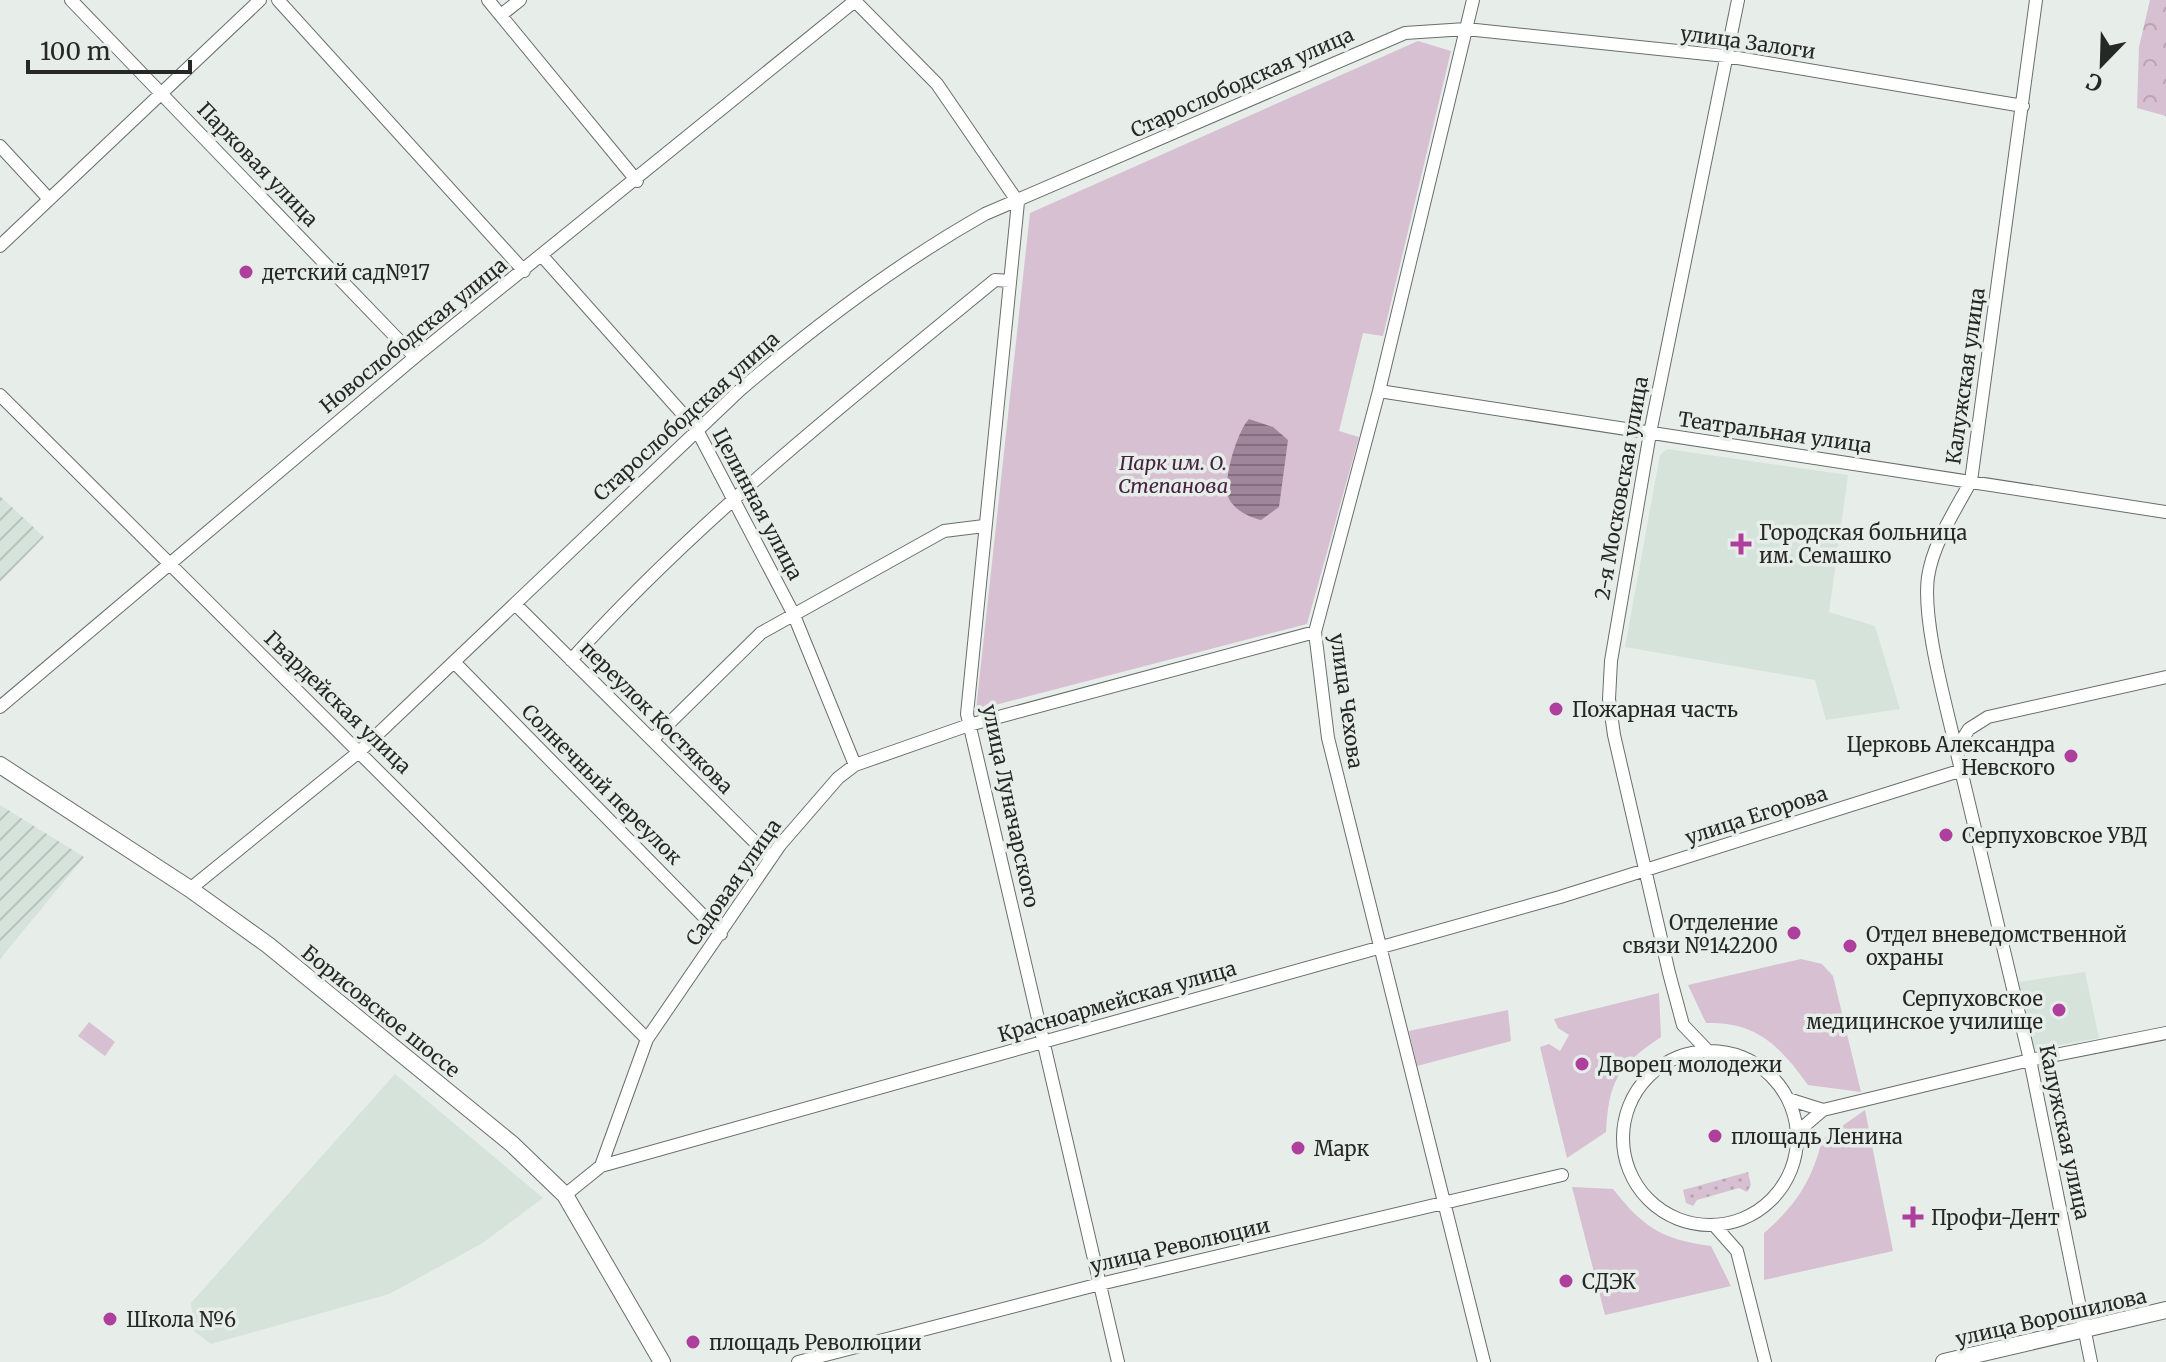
<svg xmlns="http://www.w3.org/2000/svg" width="2166" height="1362" font-family="Merriweather,serif">
<style>
.built{fill:#d5e3db}
.industrial{fill:url(#industrial-furrows)}
.grass{fill:url(#grass-dots)}
.forest{fill:url(#forest-crowns)}
.park{fill:#d7c0d1}
.water{fill:url(#water-rules)}
.lines{fill:none;stroke-linecap:round;stroke-linejoin:round}
.minor-casing{stroke:#696e6b;stroke-width:14}
.major-casing{stroke:#696e6b;stroke-width:18}
.minor{stroke:#fff;stroke-width:12}
.major{stroke:#fff;stroke-width:16}
.poi-dot{fill:#ae3f9d;stroke:#e7ede9;stroke-width:3}
.labels{text-anchor:middle;dominant-baseline:central;stroke-width:7;stroke-linejoin:round;paint-order:stroke}
.street-label{font-size:20px;fill:#262827;stroke:#e7ede9}
.poi-label{font-size:20px;fill:#262827;stroke:#e7ede9;text-anchor:start}
.park-label{font-size:20px;font-style:italic;fill:#462140;stroke:#e7ede9}
</style>
<defs>
<pattern id="industrial-furrows" width="10" height="10" patternUnits="userSpaceOnUse" patternTransform="scale(2)"><rect width="10" height="10" fill="#d5e3db"/><path d="M-1 1l2-2M0 10L10 0M9 11l2-2" fill="none" stroke="#b7c3bc"/></pattern>
<pattern id="grass-dots" width="8" height="8" patternUnits="userSpaceOnUse" patternTransform="scale(2)"><rect width="8" height="8" fill="#d7c0d1"/><path d="M2 2h.1M6 6h.1" fill="none" stroke="#b8a5b3" stroke-width="1.8" stroke-linecap="round"/></pattern>
<pattern id="forest-crowns" width="20" height="18" patternUnits="userSpaceOnUse" patternTransform="scale(2)"><rect width="20" height="18" fill="#d7c0d1"/><path d="M2 6a3 3 0 1 1 6 0M12 15a3 3 0 1 1 6 0" fill="none" stroke="#b8a5b3"/></pattern>
<pattern id="water-rules" width="6" height="5" patternUnits="userSpaceOnUse" patternTransform="scale(2)"><rect width="6" height="5" fill="#a0869a"/><path d="M0 2.5h6" fill="none" stroke="#826e7e"/></pattern>
</defs>
<rect width="100%" height="100%" fill="#e7ede9"/>
<!-- built -->
<path class="built" d="M1667,449L1848,475L1829,612L1875,626L1900,709L1826,720L1815,680L1625,647L1660,455Z
M2085,972L2099,1038L2032,1050L2019,982Z
M395,1074L543,1198L481,1244L389,1294L211,1344L194,1331L191,1303Z"/>
<!-- industrial -->
<path class="industrial" d="M0,496L44,537L0,582Z
M0,805L84,857L0,959Z"/>
<!-- grass -->
<path class="grass" d="M1748,1172L1751,1185L1747,1192L1739,1188L1697,1200L1693,1206L1686,1203L1683,1190Z"/>
<!-- forest -->
<path class="forest" d="M2150,0H2166V116L2137,108L2139,47Z"/>
<!-- park -->
<path class="park" d="M1418,41L1451,51L1383,336L1363,333L1339,431L1359,437L1307,624L976,710L1030,213Z
M1801,959L1822,964L1833,976L1861,1092L1808,1085C1779,1045 1757,1022 1706,1023L1688,985Z
M1659,993L1661,1037C1618,1066 1609,1080 1606,1132L1567,1158L1540,1047L1549,1044L1560,1051L1569,1035L1558,1028L1554,1019Z
M1508,1010L1511,1041L1417,1066L1409,1031Z
M89,1022L115,1042L105,1056L78,1036Z
M1865,1110L1893,1251L1764,1280V1233C1796,1205 1812,1181 1822,1140Z
M1572,1187L1613,1189C1644,1228 1661,1239 1711,1246L1731,1286L1605,1315Z"/>
<!-- water -->
<path class="water" d="M1249,419L1273,427L1288,440L1279,507L1261,520C1249,517 1236,511 1229,499C1221,484 1237,431 1249,419Z"/>
<g class="lines">
<!-- minor casing -->
<g class="minor-casing">
<path id="minor" d="M71,0L415,357
M278,0L524,271
M488,0L637,181
M854,0L937,84L1018,202L967,714L1118,1362
M1473,0L1379,391L1315,632L1328,738L1484,1362
M501,15L520,0
M0,146L49,199
M0,246L260,0
M543,257L697,430L793,613L855,765
M1379,391L2166,512
M0,395L647,1039
M515,604L771,858
M571,660C699,518 848,401 995,280L1010,281
M454,662L721,934
M0,707L415,357L856,0
M652,740L761,633L944,531L984,526
M1956,749C1946,704 1922,621 1928,577C1933,543 1955,511 1971,481L2036,0
M190,889L360,751L740,390C816,325 898,263 985,214L1405,33L1466,29L1726,56L2023,106
M1708,1051L1683,1025L1669,973L1614,735L1609,699L1611,661L1650,433L1738,0
M1623 1138a87 87 0 1 1 174 0a87 87 0 1 1-174 0Z
M1788,1099L1823,1110
M1796,1133L1823,1110L2030,1060L2166,1033
M601,1166L1560,897L1959,771
M565,1195L601,1166L647,1039L780,845L838,778L855,765L969,725L1315,632
M1714,1225L1737,1251L1765,1362
M798,1362L1100,1284L1562,1175
M2091,1362L2030,1060L1956,749L1969,729L1988,717L2166,677"/>
</g>
<!-- major casing -->
<g class="major-casing">
<path id="major" d="M0,765L190,889L268,945L512,1144L565,1195L662,1362
M1944,1362L2166,1310"/>
</g>
<!-- minor -->
<use href="#minor" class="minor"/>
<!-- major -->
<use href="#major" class="major"/>
</g>
<!-- markers -->
<g class="poi-dot">
<circle cx="246" cy="272" r="8"/>
<path d="M1737 532h8v8h8v8h-8v8h-8v-8h-8v-8h8z"/>
<circle cx="1556" cy="709" r="8"/>
<circle cx="2071" cy="756" r="8"/>
<circle cx="1946" cy="835" r="8"/>
<circle cx="1794" cy="933" r="8"/>
<circle cx="1850" cy="946" r="8"/>
<circle cx="2059" cy="1010" r="8"/>
<circle cx="1582" cy="1064" r="8"/>
<circle cx="1715" cy="1136" r="8"/>
<circle cx="1298" cy="1148" r="8"/>
<path d="M1909 1205h8v8h8v8h-8v8h-8v-8h-8v-8h8z"/>
<circle cx="1566" cy="1281" r="8"/>
<circle cx="110" cy="1319" r="8"/>
<circle cx="693" cy="1342" r="8"/>
</g>
<g class="labels">
<!-- street labels -->
<g class="street-label">
<text transform="translate(1748 42) rotate(8)">улица Залоги</text>
<text transform="translate(1242 82) rotate(-24)">Старослободская улица</text>
<text transform="translate(258 164) rotate(46)">Парковая улица</text>
<text transform="translate(413 335) rotate(-39)">Новослободская улица</text>
<text transform="translate(1965 376) rotate(-82)">Калужская улица</text>
<text transform="translate(686 416) rotate(-42)">Старослободская улица</text>
<text transform="translate(1775 432) rotate(8)">Театральная улица</text>
<text transform="translate(1621 488) rotate(-80)">2-я Московская улица</text>
<text transform="translate(758 504) rotate(62)">Целинная улица</text>
<text transform="translate(1347 701) rotate(82)">улица Чехова</text>
<text transform="translate(338 702) rotate(44)">Гвардейская улица</text>
<text transform="translate(657 717) rotate(45)">переулок Костякова</text>
<text transform="translate(602 784) rotate(45)">Солнечный переулок</text>
<text transform="translate(1011 806) rotate(78)">улица Луначарского</text>
<text transform="translate(1756 815) rotate(-18)">улица Егорова</text>
<text transform="translate(733 882) rotate(-55)">Садовая улица</text>
<text transform="translate(1117 1001) rotate(-16)">Красноармейская улица</text>
<text transform="translate(381 1011) rotate(39)">Борисовское шоссе</text>
<text transform="translate(2065 1132) rotate(78)">Калужская улица</text>
<text transform="translate(1180 1245) rotate(-13)">улица Революции</text>
<text transform="translate(2051 1317) rotate(-13)">улица Ворошилова</text>
</g>
<!-- poi labels -->
<g class="poi-label">
<text x="262" y="272">детский сад№17</text>
<text x="1759" y="532">Городская больница<tspan x="1759" dy="23">им. Семашко</tspan></text>
<text x="1572" y="709">Пожарная часть</text>
<text x="2055" y="744" text-anchor="end">Церковь Александра<tspan x="2055" dy="23">Невского</tspan></text>
<text x="1962" y="835">Серпуховское УВД</text>
<text x="1778" y="922" text-anchor="end">Отделение<tspan x="1778" dy="23">связи №142200</tspan></text>
<text x="1866" y="934">Отдел вневедомственной<tspan x="1866" dy="23">охраны</tspan></text>
<text x="2043" y="998" text-anchor="end">Серпуховское<tspan x="2043" dy="23">медицинское училище</tspan></text>
<text x="1598" y="1064">Дворец молодежи</text>
<text x="1731" y="1136">площадь Ленина</text>
<text x="1314" y="1148">Марк</text>
<text x="1931" y="1217">Профи-Дент</text>
<text x="1582" y="1281">СДЭК</text>
<text x="126" y="1319">Школа №6</text>
<text x="709" y="1342">площадь Революции</text>
</g>
<!-- park labels -->
<g class="park-label">
<text x="1173" y="462">Парк им. О.<tspan x="1173" dy="23">Степанова</tspan></text>
</g>
</g>
<!-- north arrow -->
<g transform="translate(2102 64) rotate(203)" stroke="#e7ede9" stroke-width="6" paint-order="stroke">
<path d="M0-6L14 30L0 20L-14 30Z" fill="#262827"/>
<text y="-12" font-size="22" font-weight="bold" text-anchor="middle" fill="#262827">С</text>
</g>
<!-- scale -->
<path d="M28 60v12h162v-12" fill="none" stroke="#262827" stroke-width="4"/>
<text x="40" y="60" font-size="24" fill="#262827" stroke="#e7ede9" stroke-width="6" paint-order="stroke">100 m</text>
</svg>
